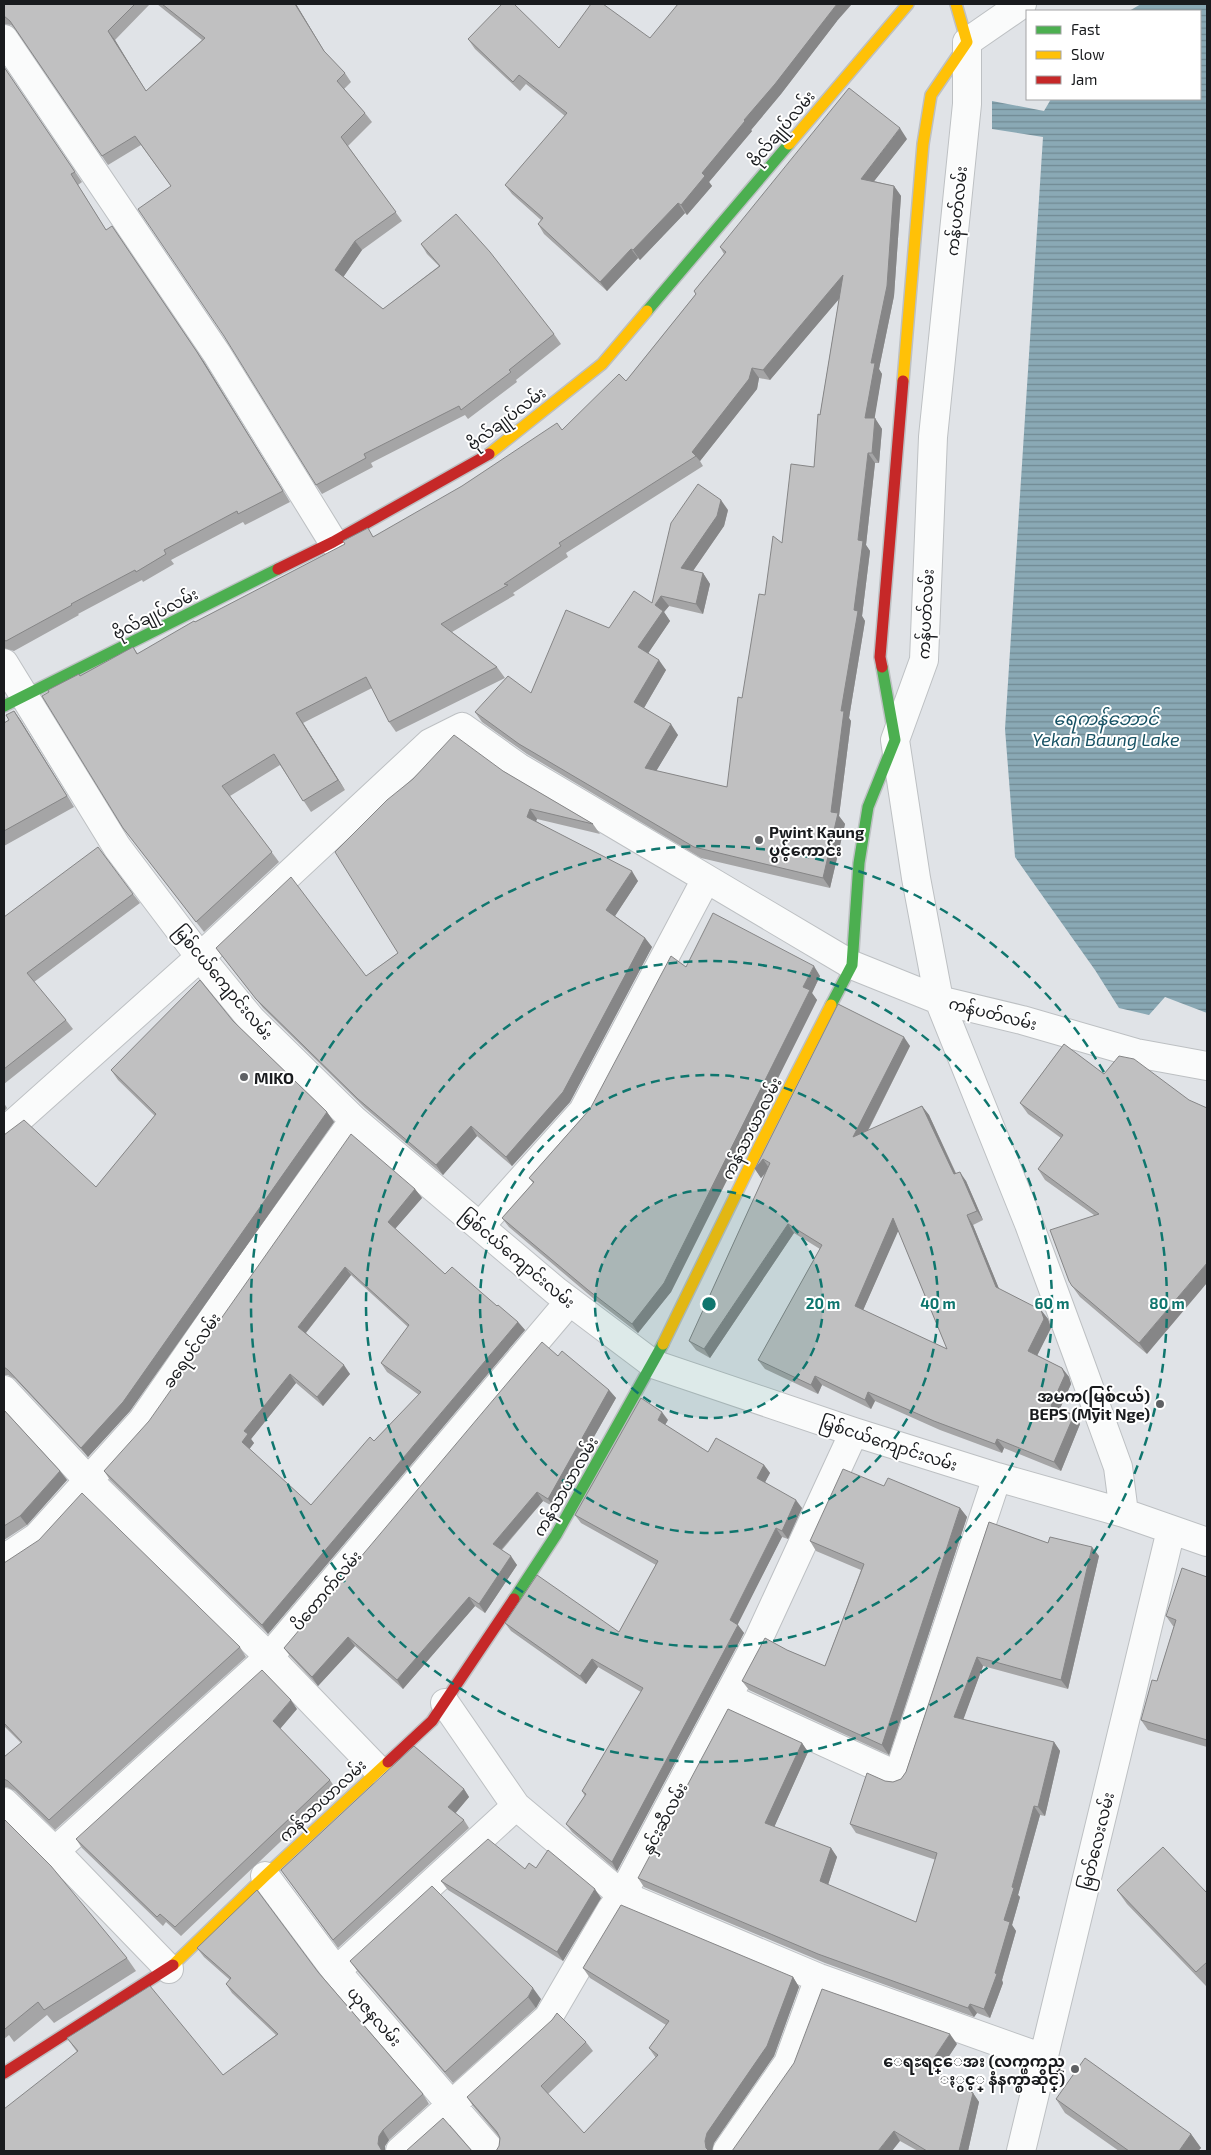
<svg xmlns="http://www.w3.org/2000/svg" width="1211" height="2155" font-family="'Exo 2','Noto Sans Myanmar',sans-serif">
<style>
.water{fill:url(#water-rules)}
.lines{fill:none;stroke-linecap:round;stroke-linejoin:round}
.street-casing{stroke:#bdc0c3;stroke-width:30}
.fast-casing{stroke:#bdc0c3;stroke-width:14}
.slow-casing{stroke:#bdc0c3;stroke-width:14}
.jam-casing{stroke:#bdc0c3;stroke-width:14}
.street{stroke:#fafbfb;stroke-width:28}
.fast{stroke:#4caf50;stroke-width:11}
.slow{stroke:#ffc107;stroke-width:11}
.jam{stroke:#c62828;stroke-width:11}
.wall{fill:#a5a5a6;fill-rule:evenodd}
.shaded-wall{fill:#868687}
.building{fill:#c0c0c1;stroke:#868687;fill-rule:evenodd}
.ring{fill:none;stroke:#0f766e;stroke-width:2.5;stroke-dasharray:9 6}
.poi-dot{fill:#5f6164;stroke:#fff;stroke-width:2}
.labels{text-anchor:middle;dominant-baseline:central;stroke-width:4;stroke-linejoin:round;paint-order:stroke}
.street-label{font-size:16px;fill:#191b1e;stroke:#fff}
.poi-label{font-size:16px;font-weight:bold;fill:#191b1e;stroke:#fff;text-anchor:start}
.water-label{font-size:18px;font-style:italic;fill:#175264;stroke:#fff}
.centre{fill:#0f766e;stroke:#fff;stroke-width:2.5}
.ring-label{font-size:15px;text-anchor:middle;font-weight:bold;fill:#0f766e;stroke:#fff;stroke-width:4;stroke-linejoin:round;paint-order:stroke}
</style>
<defs>
<pattern id="water-rules" width="6" height="5" patternUnits="userSpaceOnUse" patternTransform="scale(1.25)"><rect width="6" height="5" fill="#8aa9b5"/><path d="M0 2.5h6" fill="none" stroke="#708993"/></pattern>
</defs>
<rect width="100%" height="100%" fill="#e0e3e7"/>
<!-- water -->
<path class="water" d="M1141,4H1207V1013L1165,997L1149,1015L1119,1008L1095,970L1015,857L1005,729L1043,137L992,129V101L1044,111L1051,99H1200V11H1129Z"/>
<g class="lines">
<!-- street casing -->
<g class="street-casing">
<path id="street" d="M1022,4L967,42V104L933,437L924,660L895,740L916,878L939,1000L1022,1020L1136,1053L1207,1066
M4,39L217,354L333,542
M4,663L117,847L200,957L251,1019L354,1120L556,1291L653,1364L854,1432L997,1477L1124,1513L1207,1542
M4,1132L200,957L430,743L462,727L518,767L852,965L939,1000L1029,1224L1077,1354L1118,1467L1124,1513
M480,1226L583,1111L706,879
M4,1390L89,1481L269,1657L378,1770
M4,1559L37,1537L142,1421L243,1275L354,1120
M728,1698L898,1776L997,1477
M445,1703L516,1806L622,1895L819,1978L1043,2058
M4,1802L55,1851L169,1969
M55,1851L269,1657L569,1302
M265,1876L336,1971L491,2151
M336,1971L516,1806
M400,2151L548,2018L611,1910L622,1895L758,1640L854,1432
M727,2151L788,2063L819,1978
M1021,2151L1171,1530"/>
</g>
<!-- fast casing -->
<g class="fast-casing">
<path id="fast" d="M647,311L789,144
M4,706L278,569
M831,1005L852,965L859,863L868,807L895,740L882,667
M514,1599L556,1535L663,1344"/>
</g>
<!-- slow casing -->
<g class="slow-casing">
<path id="slow" d="M789,144L908,4
M903,381L923,144L931,95L967,42L956,4
M489,454L602,364L647,311
M663,1344L760,1145L831,1005
M173,1965L265,1876L388,1762"/>
</g>
<!-- jam casing -->
<g class="jam-casing">
<path id="jam" d="M278,569L333,542L489,454
M882,667L880,657L903,381
M388,1762L432,1721L514,1599
M4,2073L173,1965"/>
</g>
<!-- street -->
<use href="#street" class="street"/>
<!-- fast -->
<use href="#fast" class="fast"/>
<!-- slow -->
<use href="#slow" class="slow"/>
<!-- jam -->
<use href="#jam" class="jam"/>
</g>
<!-- wall -->
<path class="wall" d="M4,4H150L115,40L146,91L202,40L157,4H296L326,54L345,73L351,82L344,89L365,113L372,122L348,146L402,221L362,250L343,277L383,309L439,266L427,254L421,244L554,334L561,344L516,380L517,382L468,419L465,415L371,463L373,467L322,494L316,485L171,186L141,145L108,165L16,30L11,25L5,24L4,22Z
M837,21L781,94L751,130L752,131L709,182L712,186L687,215L685,213L640,260L638,258L607,291L544,234L538,224L541,220L512,194L505,185L565,116L526,84L520,91L475,49L468,39L559,48Z
M4,67L82,182L78,185L106,230L204,362L290,502L245,525L243,522L171,560L174,564L143,582L142,580L78,614L79,615L14,651L4,648Z
M907,139L874,181L894,186L901,196L894,296L879,369L882,374L874,418L882,429L879,463H875L866,545L870,551L862,616L865,621L849,718L851,721L839,816L845,824L830,888L701,858L527,754L482,722L475,712L531,693L609,628L652,603L728,510L724,526L693,571L703,573L710,584L703,614L669,606L664,612L670,621L648,653L666,670L644,708L678,735L656,771L727,787L742,698L765,595L782,543L814,467L820,415L839,299L770,380L759,378L757,389L700,461L703,466L566,553L568,557L513,593L515,595L452,632L497,667L505,678L396,732L389,722L372,688L303,723L345,790L311,812L280,765L230,796L279,862L204,932L123,828L133,647L138,654L195,622L375,537L562,430L626,381L696,294L694,291L724,254L720,247Z
M14,711L21,721L74,807L4,846V723L9,720Z
M503,771L593,824L600,834L537,819L536,821L638,881L615,916L645,938L652,947L570,1102L512,1166L477,1136L443,1175L365,1108L263,1008L216,948L366,976L398,953Z
M133,894L140,903L34,982L66,1020L73,1029L4,1084V917Z
M686,967L820,976L812,993L817,1000L671,1292L638,1333L594,1299L509,1227L502,1218L533,1183L529,1178L590,1109Z
M838,1004L910,1046L868,1131L922,1106L929,1115L956,1173L966,1181L983,1220L973,1225L999,1289L1041,1310L1048,1319L1051,1328L1037,1355L1062,1368L1069,1377L1071,1384L1060,1409L1074,1415L1080,1424L1061,1471L1004,1448L1002,1453L940,1430L875,1401L871,1409L822,1385L818,1394L765,1369L758,1360L820,1249L794,1233L710,1358L696,1350L689,1341L765,1174L761,1178L755,1169ZM898,1230L947,1349L863,1310Z
M233,1021L327,1112L334,1122L130,1411L88,1457L15,1379L8,1375H4V1135L96,1187L155,1116L118,1080L111,1070Z
M1064,1044L1147,1354L1080,1297L1072,1286L1094,1215L1045,1180L1038,1169L1061,1138L1028,1114L1020,1103Z
M4,1103L7,1108L4,1112Z
M415,1189L422,1198L395,1229L445,1274L497,1306L518,1322L525,1330L268,1634L110,1480L104,1471ZM351,1275L408,1327L381,1363L387,1372L419,1395L311,1505L249,1449L254,1443L251,1439L296,1383L323,1406L350,1374L306,1333Z
M558,1356L609,1390L616,1398L554,1507L543,1501L502,1550L517,1565L485,1613L475,1606L403,1689L355,1646L318,1686L290,1656L284,1648Z
M4,1410L60,1471L67,1480L27,1525L4,1540Z
M668,1420L665,1425L708,1452L764,1465L770,1473L765,1482L802,1508L788,1539L782,1537L737,1624L744,1633L617,1871L572,1832L566,1824L585,1796L582,1791L641,1692L598,1667L586,1684L511,1631L505,1623L619,1632L656,1565L581,1523L575,1515Z
M884,1486L960,1508L967,1517L889,1755L749,1690L742,1681L787,1650L825,1666L861,1570L816,1551L810,1541Z
M989,1522L1048,1543L1099,1556L1068,1689L983,1666L963,1719L1054,1742L1060,1751L1045,1816L1040,1815L1018,1895L1020,1897L1012,1925L1016,1931L1002,1980L1003,1983L990,2018L977,2013L974,2017L825,1963L644,1887L638,1878L802,1743L808,1752L774,1827L831,1848L837,1857L828,1885L916,1922L936,1860L856,1833L850,1824L885,1781L893,1782L901,1779L906,1772Z
M4,1563L240,1647L246,1657L55,1830L15,1791L7,1787H4V1757L21,1743L4,1726Z
M1207,1577V1747L1148,1730L1141,1720L1157,1681L1174,1626H1173L1166,1616Z
M297,1709L280,1729L330,1780L336,1789L181,1936L166,1922L163,1926L82,1848L76,1839Z
M464,1789L469,1797L455,1813L464,1820L469,1828L338,1948L281,1870Z
M4,1819L127,1958L136,1971L54,2023L47,2015L14,2042L9,2035L4,2039Z
M536,1868L601,1898L563,1961L448,1890L441,1881Z
M1117,1890L1207,1893V1985L1206,1986L1127,1904Z
M197,1948L318,1972L423,2094L429,2104L389,2140L385,2146V2151H4L77,2052L67,2038L223,2075L276,2035L232,1993L226,1984L230,1980L204,1957Z
M350,1961L541,1999L536,2008L453,2083L358,1972Z
M583,1968L793,1977L799,1987L774,2056L714,2143L711,2150L499,2146L500,2138L498,2136L473,2106L467,2097L586,2042L593,2051L548,2094L584,2133L656,2058L649,2048L666,2025L590,1978Z
M957,2044L938,2073L973,2093L979,2102L968,2151H918L900,2141L732,2151Z
M1056,2099L1191,2134L1201,2148L1198,2151H1119L1065,2113Z"/>
<!-- shaded-wall -->
<path class="shaded-wall" d="M295,4H296L330,61L324,51Z
M837,4H852L837,21L781,94L751,130L752,131L709,182L712,186L687,215L681,205L702,173Z
M108,31L115,40L152,101L146,91Z
M900,128L907,139L868,189L861,179Z
M894,186L901,196L894,296L879,369L882,374L873,428L865,418L871,363Z
M678,203L685,213L640,260L633,250Z
M112,226L204,362L290,502L283,491Z
M355,241L362,250L342,279L335,270Z
M631,249L638,258L607,291L600,282Z
M843,275L850,286L770,380L763,370Z
M752,368L759,378L757,389L700,461L692,452Z
M875,418L882,429L879,463L872,453Z
M868,453L875,463L866,545L870,551L862,616L865,621L849,718L851,721L839,816L845,824L830,888L823,878L841,711L854,610L858,540Z
M721,500L728,510L724,526L688,578L681,568Z
M703,573L710,584L703,614L696,604Z
M661,596L669,606L664,612L670,621L645,658L638,647L655,605Z
M659,660L666,670L641,713L634,702Z
M14,711L21,721L74,807L67,796Z
M296,713L303,723L345,790L338,780Z
M671,724L678,735L652,778L645,768Z
M530,809L537,819L534,826L527,817Z
M632,871L638,881L613,919L606,910Z
M645,938L652,947L570,1102L512,1166L506,1157Z
M814,966L820,976L812,993L817,1000L671,1292L638,1333L632,1324Z
M904,1037L910,1046L860,1146L853,1137Z
M922,1106L929,1115L960,1183L954,1174Z
M327,1112L334,1122L130,1411L88,1457L81,1448Z
M471,1126L477,1136L443,1175L436,1165Z
M763,1159L769,1168L761,1178L755,1169Z
M960,1172L966,1181L983,1220L977,1211Z
M415,1189L422,1198L394,1230L388,1222Z
M967,1215L973,1225L1002,1296L996,1287Z
M893,1218L900,1227L861,1315L855,1306Z
M788,1224L794,1233L710,1358L704,1349Z
M1207,1263V1283L1147,1354L1139,1343Z
M345,1267L351,1275L304,1335L298,1327Z
M1041,1310L1048,1319L1051,1328L1035,1360L1028,1351Z
M518,1322L525,1330L268,1634L262,1625Z
M344,1365L350,1374L323,1406L317,1397Z
M1062,1368L1069,1377L1071,1384L1057,1415L1051,1406Z
M290,1374L296,1383L251,1439L254,1443L248,1451L242,1442L244,1431Z
M815,1376L822,1385L818,1394L811,1385Z
M609,1390L616,1398L554,1507L548,1499Z
M868,1392L875,1401L871,1409L865,1400Z
M662,1412L668,1420L663,1428L658,1420Z
M1074,1415L1080,1424L1061,1471L1054,1462Z
M997,1439L1004,1448L1002,1453L995,1444Z
M764,1465L770,1473L763,1486L757,1478Z
M60,1471L67,1480L27,1525L20,1516Z
M537,1492L543,1501L499,1552L493,1544Z
M796,1500L802,1508L788,1539L782,1531Z
M960,1508L967,1517L889,1755L882,1745Z
M776,1528L782,1537L736,1628L730,1620Z
M1092,1547L1099,1556L1068,1689L1061,1680Z
M511,1556L517,1565L485,1613L479,1604Z
M469,1597L475,1606L403,1689L397,1680Z
M738,1625L744,1633L617,1871L612,1862Z
M348,1637L355,1646L318,1686L312,1677Z
M977,1657L983,1666L961,1726L954,1717Z
M592,1659L598,1667L586,1684L580,1676Z
M291,1700L297,1709L279,1730L273,1721Z
M1054,1742L1060,1751L1045,1816L1038,1807Z
M802,1743L808,1752L772,1832L765,1823Z
M464,1789L469,1797L454,1815L448,1807Z
M1034,1806L1040,1815L1018,1895L1020,1897L1012,1925L1016,1931L1002,1980L1003,1983L990,2018L984,2009L995,1973L1004,1920L1012,1887Z
M831,1848L837,1857L826,1891L820,1881Z
M595,1889L601,1898L563,1961L557,1952Z
M793,1977L799,1987L774,2056L714,2143L712,2151H709L706,2148L705,2141L707,2133Z
M533,1988L541,1999L536,2008L528,1997Z
M970,2004L977,2013L974,2017L968,2008Z
M950,2034L957,2044L935,2077L928,2067Z
M973,2093L979,2102L968,2151H959Z
M383,2130L389,2140L385,2146V2151H382L378,2144L379,2136Z
M894,2131L900,2141L892,2151H878Z
M1191,2134L1201,2148L1198,2151H1179Z"/>
<!-- building -->
<path class="building" d="M4,4H135L108,31L146,91L205,38L162,4H295L324,51L345,73L337,81L365,113L341,137L396,212L355,241L335,270L383,309L440,266L421,244L456,214L490,252L554,334L509,370L511,372L461,410L459,406L364,454L366,458L316,485L224,336L138,209L171,186L135,136L102,156L10,21L4,16Z
M502,4H514L559,48L591,4H603L650,38L678,4H837L775,84L744,120L745,121L702,173L705,176L681,205L678,203L633,250L631,249L600,282L538,224L543,218L505,185L567,113L519,75L513,82L468,39Z
M4,67L75,172L71,174L106,230L112,226L197,352L283,491L238,514L237,511L164,550L166,554L136,572L135,570L71,604L72,605L6,641L4,640Z
M849,88L900,128L861,179L894,186L887,286L871,363H875L865,418H875L872,453H868L858,540L863,541L854,610L858,611L841,711H844L831,812L838,813L823,878L694,847L519,744L475,712L508,676L531,693L566,610L609,628L634,591L652,603L671,523L698,484L721,500L717,516L681,568L703,573L696,604L661,596L655,605L663,611L638,647L659,660L634,702L671,724L645,768L727,787L738,697L742,698L759,594L765,595L773,536L782,543L791,464L814,467L818,414L820,415L843,275L763,370L752,368L749,379L692,452L696,456L559,543L561,546L504,584L508,585L441,624L497,667L389,722L366,677L296,713L338,780L303,801L274,754L222,786L272,852L196,922L123,828L42,696L49,692L48,690L79,674L80,676L133,647L137,654L194,621L195,622L345,544L343,541L368,528L373,537L462,486L557,423L562,430L619,374L626,381L696,294L694,291L726,252L720,247Z
M14,711L67,796L4,831V723L9,720L6,715Z
M454,735L503,771L593,824L530,809L527,817L632,871L606,910L645,938L563,1092L506,1157L471,1126L436,1165L358,1099L256,999L216,948L291,877L366,976L398,953L335,852L387,800L413,779Z
M98,847L133,894L27,973L66,1020L4,1069V917Z
M713,913L814,966L803,987L810,990L664,1283L632,1324L588,1290L502,1218L534,1182L529,1178L590,1109L671,956L686,967Z
M200,980L233,1021L327,1112L123,1402L81,1448L8,1370L4,1367V1135L24,1120L96,1187L156,1114L111,1070Z
M838,1004L904,1037L853,1137L922,1106L954,1174L960,1172L977,1211L967,1215L996,1287L1041,1310L1044,1319L1028,1351L1062,1368L1065,1375L1051,1406L1074,1415L1054,1462L997,1439L995,1444L934,1421L868,1392L865,1400L815,1376L811,1385L758,1360L822,1245L788,1224L704,1349L689,1341L770,1163L763,1159L755,1169ZM893,1218L947,1349L855,1306Z
M1064,1044L1104,1074L1119,1056L1134,1059L1189,1100L1207,1108V1263L1139,1343L1072,1286L1069,1281L1050,1230L1099,1214L1038,1169L1063,1135L1020,1103Z
M351,1134L415,1189L388,1222L445,1274L452,1267L497,1306L498,1305L518,1322L262,1625L104,1471L149,1421ZM345,1267L409,1325L381,1363L421,1392L374,1441L370,1437L311,1505L242,1442L248,1434L244,1431L290,1374L317,1397L344,1365L298,1327Z
M542,1342L558,1356L562,1351L609,1390L548,1499L537,1492L493,1544L511,1556L479,1604L469,1597L397,1680L348,1637L312,1677L284,1648Z
M641,1398L662,1412L658,1420L708,1452L716,1438L764,1465L757,1478L796,1500L782,1531L776,1528L730,1620L738,1625L612,1862L566,1824L586,1794L582,1791L643,1688L592,1659L580,1676L505,1623L537,1575L619,1632L658,1561L575,1515Z
M4,1410L60,1471L20,1516L4,1526Z
M843,1469L884,1486L888,1478L960,1508L882,1745L742,1681L765,1638L787,1650L825,1666L864,1564L810,1541Z
M82,1493L240,1647L49,1820L8,1781L4,1779V1757L22,1742L4,1723V1563L39,1540Z
M989,1522L1048,1543L1050,1537L1092,1547L1061,1680L977,1657L954,1717L1054,1742L1038,1807L1034,1806L1012,1887L1014,1888L1004,1920L1010,1922L995,1973L997,1974L984,2009L970,2004L968,2008L818,1954L638,1878L728,1709L802,1743L765,1823L831,1848L820,1881L916,1922L937,1853L850,1824L867,1773L885,1781L893,1782L901,1779L906,1772Z
M1182,1568L1207,1577V1740L1141,1720L1152,1680L1157,1681L1176,1620L1166,1616Z
M262,1670L291,1700L273,1721L330,1780L175,1927L160,1914L157,1917L76,1839Z
M414,1746L464,1789L448,1807L464,1820L333,1940L281,1870Z
M4,1819L51,1866L127,1958L44,2010L38,2002L5,2029L4,2027Z
M488,1839L525,1869L529,1863L536,1868L548,1850L595,1889L557,1952L441,1881Z
M1163,1847L1207,1893V1962L1196,1972L1117,1890Z
M432,1886L533,1988L528,1997L445,2072L350,1961Z
M257,1890L318,1972L423,2094L383,2130L379,2136L378,2144L382,2151H4V2109L78,2051L67,2038L150,1986L223,2075L278,2034L226,1984L231,1978L197,1948Z
M621,1905L793,1977L767,2046L707,2133L705,2141L706,2148L709,2151H496L499,2146L500,2138L497,2132L467,2097L552,2020L557,2013L586,2042L541,2086L584,2133L658,2055L649,2048L669,2021L583,1968Z
M822,1989L950,2034L928,2067L973,2093L959,2151H927L894,2131L878,2151H732L794,2063Z
M1085,2058L1191,2134L1179,2151H1129L1056,2099Z
M443,2118L472,2151H406Z"/>
<!-- distance rings -->
<circle cx="709" cy="1304" r="114" fill="#0f766e" fill-opacity=".12"/>
<g class="ring">
<circle cx="709" cy="1304" r="114"/>
<circle cx="709" cy="1304" r="229"/>
<circle cx="709" cy="1304" r="343"/>
<circle cx="709" cy="1304" r="458"/>
</g>
<!-- markers -->
<g class="poi-dot">
<circle cx="759" cy="840" r="5"/>
<circle cx="244" cy="1077" r="5"/>
<circle cx="1160" cy="1404" r="5"/>
<circle cx="1075" cy="2069" r="5"/>
</g>
<g class="labels">
<!-- street labels -->
<g class="street-label">
<text transform="translate(781 128) rotate(-50)">ဗိုလ်ချုပ်လမ်း</text>
<text transform="translate(956 211) rotate(-84)">ကန်ပတ်လမ်း</text>
<text transform="translate(506 418) rotate(-37)">ဗိုလ်ချုပ်လမ်း</text>
<text transform="translate(155 613) rotate(-27)">ဗိုလ်ချုပ်လမ်း</text>
<text transform="translate(925 614) rotate(-87)">ကန်ပတ်လမ်း</text>
<text transform="translate(224 982) rotate(50)">မြစ်ငယ်ကျောင်းလမ်း</text>
<text transform="translate(993 1013) rotate(14)">ကန်ပတ်လမ်း</text>
<text transform="translate(751 1128) rotate(-63)">ကန်သာယာလမ်း</text>
<text transform="translate(518 1258) rotate(40)">မြစ်ငယ်ကျောင်းလမ်း</text>
<text transform="translate(191 1350) rotate(-55)">ခရေပင်လမ်း</text>
<text transform="translate(889 1443) rotate(18)">မြစ်ငယ်ကျောင်းလမ်း</text>
<text transform="translate(565 1486) rotate(-60)">ကန်သာယာလမ်း</text>
<text transform="translate(326 1590) rotate(-50)">ပိတောက်လမ်း</text>
<text transform="translate(322 1800) rotate(-43)">ကန်သာယာလမ်း</text>
<text transform="translate(664 1818) rotate(-62)">နှင်းဆီလမ်း</text>
<text transform="translate(1096 1841) rotate(-76)">မြတ်လေးလမ်း</text>
<text transform="translate(375 2016) rotate(49)">ယုဇနလမ်း</text>
</g>
<!-- poi labels -->
<g class="poi-label">
<text x="769" y="831">Pwint Kaung<tspan x="769" dy="18">ပွင့်ကောင်း</tspan></text>
<text x="254" y="1077">MIKO</text>
<text x="1150" y="1395" text-anchor="end">အမက(မြစ်ငယ်)<tspan x="1150" dy="18">BEPS (Myit Nge)</tspan></text>
<text x="1065" y="2060" text-anchor="end">ေရႊရင္ေအး (လက္ဖက္ရည္<tspan x="1065" dy="18">ႏွင့္ နံနက္စာဆိုင္)</tspan></text>
</g>
<!-- water labels -->
<g class="water-label">
<text x="1106" y="718">ရေကန်ဘောင်<tspan x="1106" dy="21">Yekan Baung Lake</tspan></text>
</g>
</g>
<circle cx="709" cy="1304" r="8" class="centre"/>
<g class="ring-label">
<text x="823" y="1309">20 m</text>
<text x="938" y="1309">40 m</text>
<text x="1052" y="1309">60 m</text>
<text x="1167" y="1309">80 m</text>
</g>
<!-- border -->
<rect width="1211" height="2155" fill="none" stroke="#191b1e" stroke-width="10"/>
<!-- legend -->
<rect x="1026" y="10" width="175" height="90" fill="#ffffff" stroke="#a3a4a5"/>
<rect x="1036" y="26" width="25" height="8" fill="#4caf50" stroke="#a3a4a5"/>
<text x="1071" y="35" font-size="15" fill="#191b1e">Fast</text>
<rect x="1036" y="51" width="25" height="8" fill="#ffc107" stroke="#a3a4a5"/>
<text x="1071" y="60" font-size="15" fill="#191b1e">Slow</text>
<rect x="1036" y="76" width="25" height="8" fill="#c62828" stroke="#a3a4a5"/>
<text x="1071" y="85" font-size="15" fill="#191b1e">Jam</text>
</svg>
